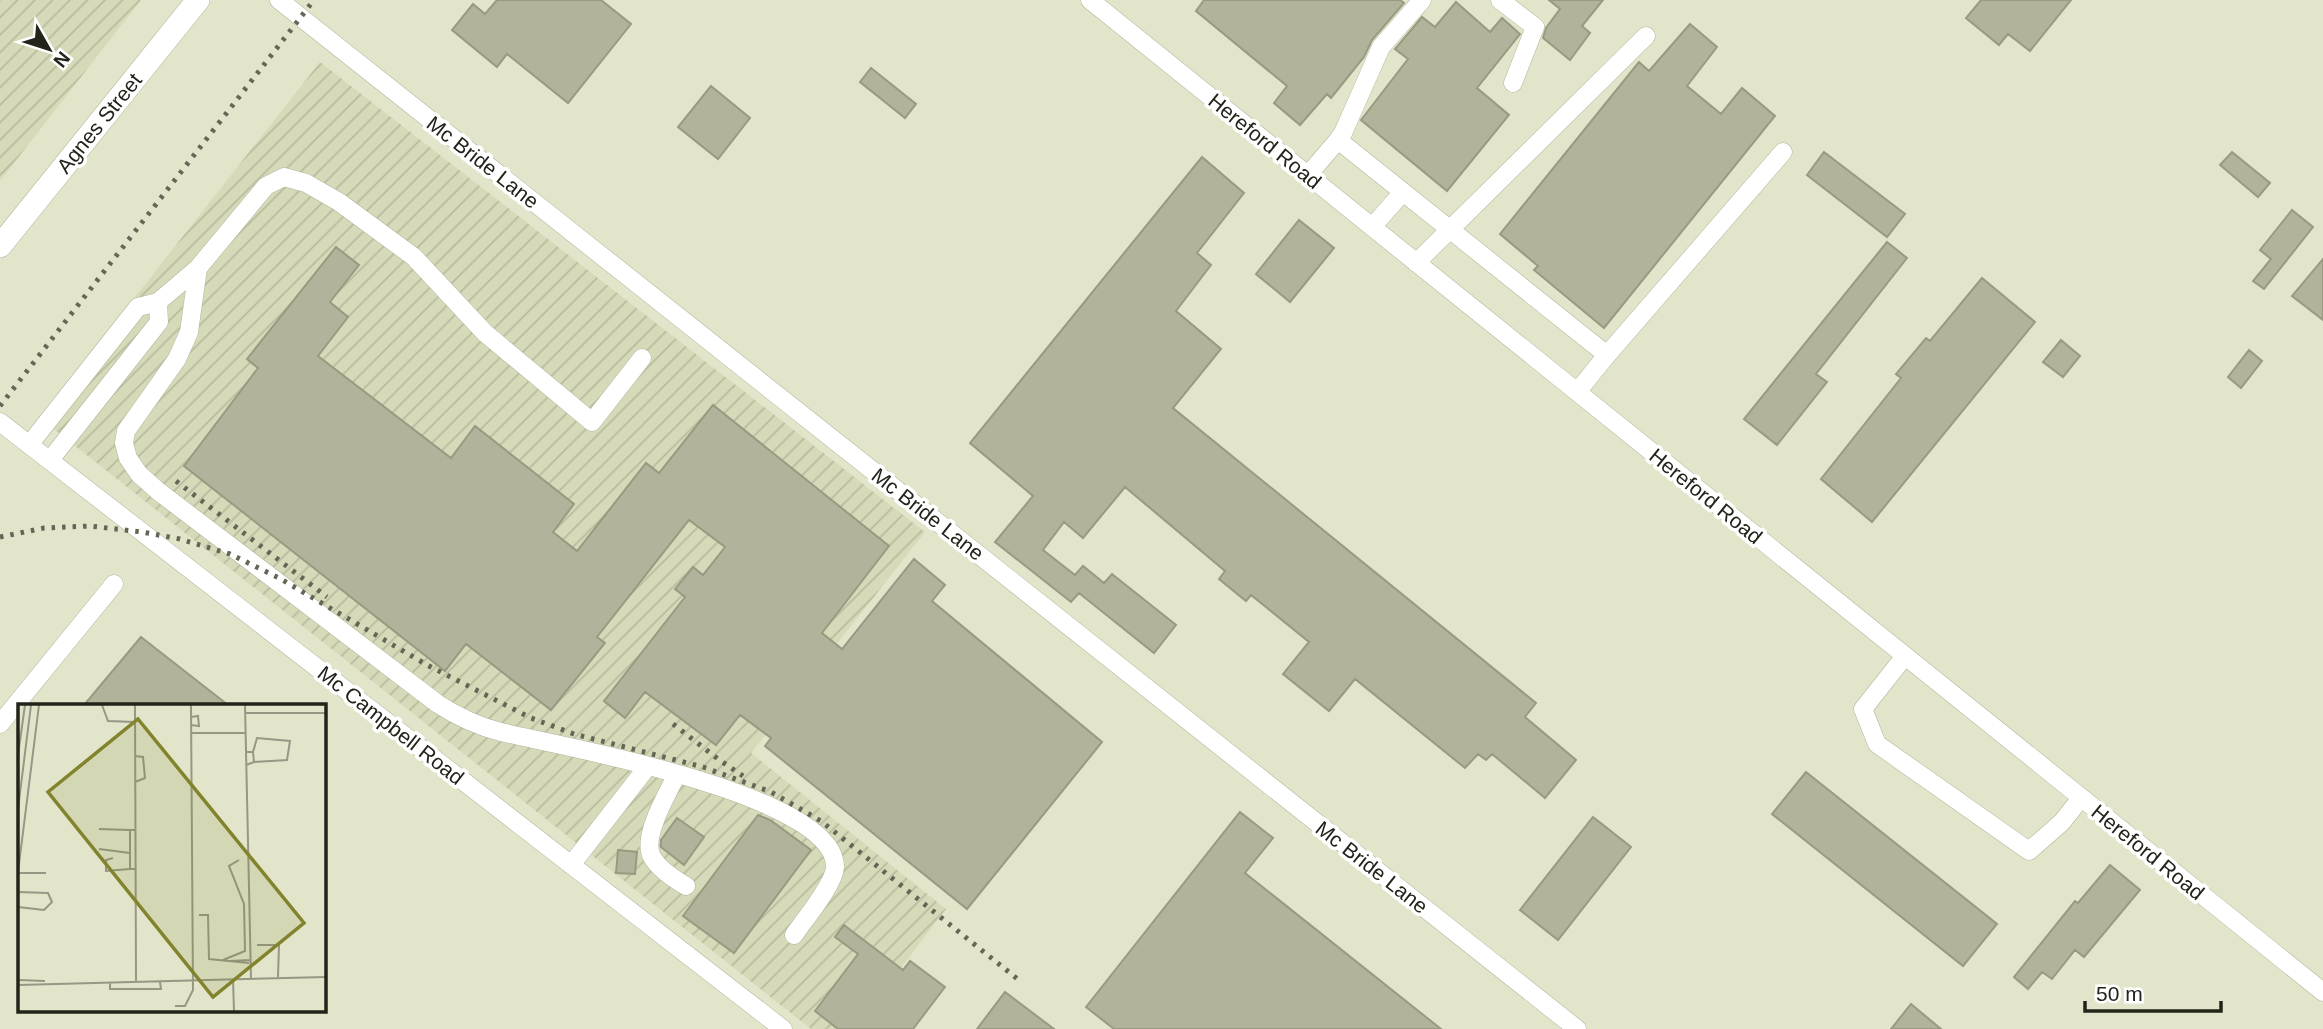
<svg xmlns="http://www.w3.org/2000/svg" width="2323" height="1029" font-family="Arial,sans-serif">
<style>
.industrial{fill:url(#industrial-furrows)}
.building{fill:#b1b39a;stroke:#989a81;stroke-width:2}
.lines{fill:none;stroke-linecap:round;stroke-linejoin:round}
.minor-casing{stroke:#b3b49b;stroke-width:19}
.major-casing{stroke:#b3b49b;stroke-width:24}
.minor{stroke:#fff;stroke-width:18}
.major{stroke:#fff;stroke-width:23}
.rail{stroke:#656656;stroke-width:5;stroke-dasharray:3.5 7;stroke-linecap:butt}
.labels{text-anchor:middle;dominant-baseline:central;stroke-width:7;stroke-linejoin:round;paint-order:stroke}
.street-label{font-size:21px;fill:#222319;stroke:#fff}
.inset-road{fill:none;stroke:#969784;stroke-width:2}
.view{fill:#81832d;fill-opacity:0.15;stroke:#81832d;stroke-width:3.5}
.inset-edge{fill:none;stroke:#222319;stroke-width:3.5}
</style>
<defs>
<pattern id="industrial-furrows" width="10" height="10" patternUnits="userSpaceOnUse" patternTransform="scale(1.75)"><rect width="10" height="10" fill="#d7dab8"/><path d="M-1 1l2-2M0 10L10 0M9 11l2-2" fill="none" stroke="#b8bb9e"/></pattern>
</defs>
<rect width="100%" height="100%" fill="#e3e5cb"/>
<!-- industrial -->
<path class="industrial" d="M0,0H141L0,181Z
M320,62L925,532L751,753L946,909L854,1029H811L40,418Z"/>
<!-- building -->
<path class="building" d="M497,0H601L631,24L568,103L507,54L497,67L452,30L473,4L485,14Z
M1204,0H1400L1404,3L1372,40L1364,57L1331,98L1327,94L1300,125L1274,103L1287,86L1196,11Z
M1549,0H1603L1582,26L1590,33L1570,60L1543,38L1546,28L1560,9Z
M1981,0H2071L2030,51L2008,34L1999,45L1966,18Z
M1456,2L1490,32L1502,18L1520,34L1477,88L1509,115L1447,191L1361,120L1408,59L1395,49L1422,17L1435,27Z
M1690,24L1717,47L1687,86L1721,114L1742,88L1775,116L1604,328L1534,270L1538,266L1500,234L1639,62L1649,71Z
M871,68L916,104L905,118L860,82Z
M711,86L750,118L718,159L678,127Z
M1824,152L1905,214L1887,237L1807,175Z
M2232,152L2270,183L2258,197L2220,165Z
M1202,157L1244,193L1197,253L1211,265L1176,311L1221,349L1173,408L1536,703L1525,717L1576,760L1545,798L1492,754L1486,760L1478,754L1465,768L1355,679L1329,711L1283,674L1309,642L1251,595L1246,601L1219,579L1225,571L1125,487L1083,538L1064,522L1043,550L1075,575L1083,566L1104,583L1112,574L1176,625L1154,653L1079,593L1071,602L995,542L1033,496L970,443Z
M2292,210L2313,227L2264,289L2253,281L2271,259L2260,250Z
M1299,220L1334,248L1290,302L1256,274Z
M1887,242L1907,258L1816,374L1827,382L1777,445L1744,419Z
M336,247L359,265L330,302L348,317L318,356L451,458L475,426L574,504L553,532L577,551L646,463L659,473L713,405L889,546L822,633L842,649L914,559L945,585L932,601L1102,742L967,909L765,746L771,738L740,715L716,745L645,692L625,718L604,701L685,597L675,589L693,567L703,575L725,547L689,520L597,637L605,643L551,710L466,644L445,671L184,466L258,368L247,359Z
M2323,259V320L2292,296Z
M1982,278L2035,322L1872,522L1821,479L1901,378L1896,374L1926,338L1930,341Z
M2061,340L2080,356L2063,377L2043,362Z
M2249,350L2262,361L2241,388L2228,377Z
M141,637L228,705H84Z
M1806,772L1997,924L1963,966L1772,814Z
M1240,812L1273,838L1245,873L1441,1029H1114L1086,1007Z
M758,815L770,820L811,850L734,953L683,916Z
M1593,817L1631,847L1558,940L1520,910Z
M677,818L704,837L684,865L661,847V840Z
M618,850L637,852L635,874L616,873Z
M2110,865L2140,890L2084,957L2075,950L2052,979L2042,972L2028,989L2014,977L2075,901L2078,903Z
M844,925L903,970L910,961L945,987L913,1029H838L815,1011L858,954L835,937Z
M1005,992L1054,1029H977Z
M1911,1004L1941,1029H1891Z"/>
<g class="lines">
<!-- minor casing -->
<g class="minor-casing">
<path id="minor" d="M279,0L1577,1029
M1090,0L2323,992
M1500,0L1535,27L1513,83
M1338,140L1343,133L1381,47L1422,0
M1308,175L1338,140L1607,355L1577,392
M1372,227L1403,192
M1416,263L1646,36
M198,268L189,332L177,359L126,431L124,443L128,458L139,474L158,491L438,704C458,717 477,726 501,732C558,746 836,794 835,867C834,885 804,920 794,935
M1607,355L1783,152
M0,422L783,1029
M29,445L138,307L158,302L198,268L266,186L284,177L306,183L339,202L414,257L485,333L592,422L642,358
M50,460L159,322L158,302
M1905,656L1863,709L1877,744L2029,851L2062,822L2081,798
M0,724L114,584
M677,774C668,793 641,837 652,857C659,869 674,879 686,886
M571,865L648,766"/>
</g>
<!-- major casing -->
<g class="major-casing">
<path id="major" d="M0,246L198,0"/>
</g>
<!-- minor -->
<use href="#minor" class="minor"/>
<!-- major -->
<use href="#major" class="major"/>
<!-- rail -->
<path class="rail" d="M0,406L314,0
M176,481L327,597
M0,537L44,528L90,526L142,532L180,539L230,554L279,578L427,665L531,718L574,734L703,767L771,792L821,821L1020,981
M673,724L718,759L743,776"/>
</g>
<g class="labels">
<!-- street labels -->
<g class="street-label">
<text transform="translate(99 123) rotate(-51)">Agnes Street</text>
<text transform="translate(1265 141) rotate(39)">Hereford Road</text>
<text transform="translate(483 162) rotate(38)">Mc Bride Lane</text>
<text transform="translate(1706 496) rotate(39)">Hereford Road</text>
<text transform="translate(928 514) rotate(38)">Mc Bride Lane</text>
<text transform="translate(391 725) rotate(38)">Mc Campbell Road</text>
<text transform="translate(2148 852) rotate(39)">Hereford Road</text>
<text transform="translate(1372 867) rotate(38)">Mc Bride Lane</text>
</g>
</g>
<!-- overview -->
<g transform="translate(18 704)">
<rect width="308" height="308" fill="#e3e5cb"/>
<path class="inset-road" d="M84,1L90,17L117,18M117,1L118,277M227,1L233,275M227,9H308M173,21L181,22L180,12L173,13M174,29H228M228,48H235L236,58L228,61M235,48L239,34L272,37L269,56L236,58M0,51L7,1M117,52L125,53L127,74L117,78M0,105L13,1M81,125L112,126M117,126H112V165H117M81,145L112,149M95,154L88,156V167L112,165M0,168L21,1M0,169H28M0,188L30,189L34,198L26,206L0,203M181,211H190L191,255L231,259M239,241H261L260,273M205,256L227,247L226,200L211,162L221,156M211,257L232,256M215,275L216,307M0,276L27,277M92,279V285H143L142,278M0,281L308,273M157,302H167L175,286L173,1"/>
<path class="view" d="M120,15L286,219L195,293L30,88Z"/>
<rect width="308" height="308" class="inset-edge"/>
</g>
<!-- north arrow -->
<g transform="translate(49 49) rotate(129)" stroke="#ffffff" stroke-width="5" paint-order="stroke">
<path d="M0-5L12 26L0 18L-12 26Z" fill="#222319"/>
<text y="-10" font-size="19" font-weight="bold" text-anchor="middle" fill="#222319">N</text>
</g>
<!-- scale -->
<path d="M2085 1001v10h136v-10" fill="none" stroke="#222319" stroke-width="3.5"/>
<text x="2096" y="1001" font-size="21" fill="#222319" stroke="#ffffff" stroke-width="5" paint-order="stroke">50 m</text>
</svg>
